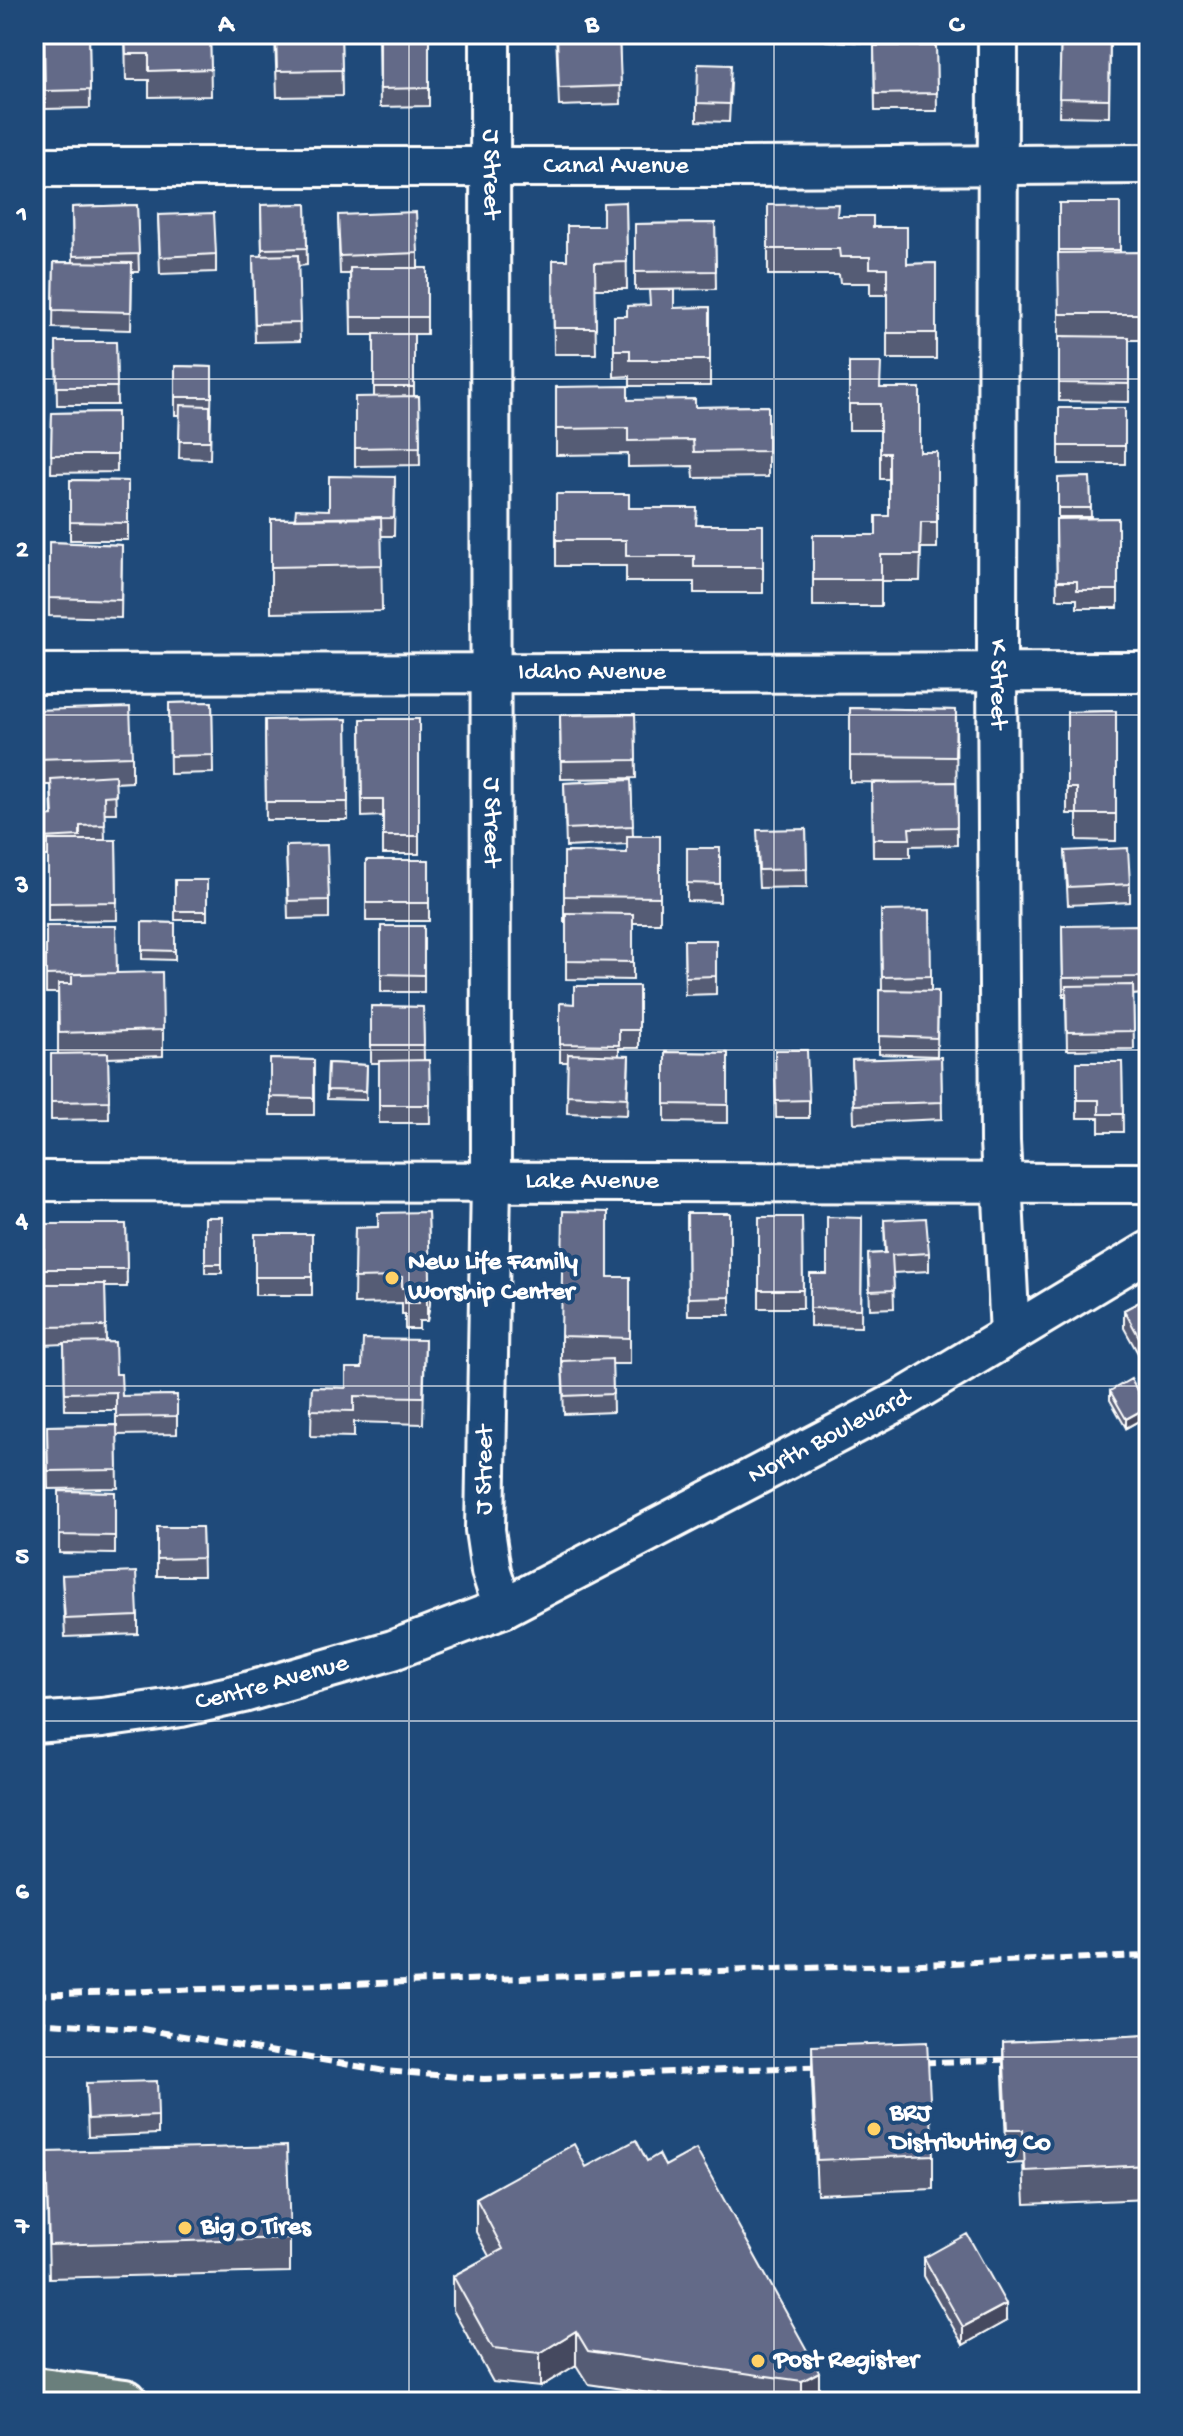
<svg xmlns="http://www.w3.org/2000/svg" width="1183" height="2436" font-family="'Gochi Hand',sans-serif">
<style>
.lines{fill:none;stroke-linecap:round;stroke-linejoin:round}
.minor-casing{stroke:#fff;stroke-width:44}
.highway-casing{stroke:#fff;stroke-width:50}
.minor{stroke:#1f4a7a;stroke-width:38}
.highway{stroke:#6b7f7c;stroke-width:44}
.rail{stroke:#fff;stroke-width:6;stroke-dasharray:12 6;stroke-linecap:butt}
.wall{fill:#555b75;stroke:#fff;stroke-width:2}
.shaded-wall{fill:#454a5f;stroke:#fff;stroke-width:2}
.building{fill:#636a88;stroke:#fff;stroke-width:2}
.grid{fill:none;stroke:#fff;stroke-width:2;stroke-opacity:0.55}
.poi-dot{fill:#ffd166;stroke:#1f4a7a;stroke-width:3}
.labels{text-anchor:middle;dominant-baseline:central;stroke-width:8;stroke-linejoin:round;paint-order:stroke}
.street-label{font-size:26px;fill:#fff;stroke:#1f4a7a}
.poi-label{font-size:26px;font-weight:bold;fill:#fff;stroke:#1f4a7a;text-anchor:start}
.neatline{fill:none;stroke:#fff;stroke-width:3}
.grid-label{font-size:26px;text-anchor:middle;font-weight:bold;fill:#fff}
</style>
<rect width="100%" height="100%" fill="#1f4a7a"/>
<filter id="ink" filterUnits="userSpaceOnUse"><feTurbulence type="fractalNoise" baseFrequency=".0125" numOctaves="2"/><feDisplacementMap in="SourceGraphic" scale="16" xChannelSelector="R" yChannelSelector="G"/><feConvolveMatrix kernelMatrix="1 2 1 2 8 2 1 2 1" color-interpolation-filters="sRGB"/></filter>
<g filter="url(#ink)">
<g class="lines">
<!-- minor casing -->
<g class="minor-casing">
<g id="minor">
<path id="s1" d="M490,34L491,1181L485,1530L491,1571L503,1608"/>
<path id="s2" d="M998,34L997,672L1000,1141L1010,1334"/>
<path id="s3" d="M34,167H747L1149,164"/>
<path id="s4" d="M34,674L1149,672"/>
<path id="s5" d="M34,1181L1149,1183"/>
<path id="s6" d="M34,1723L102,1718L181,1707L243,1693L393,1650L503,1608L901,1400L1149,1251"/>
</g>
</g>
<!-- highway casing -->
<g class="highway-casing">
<path id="highway" d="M34,2390L125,2402"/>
</g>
<!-- minor -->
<use href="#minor" class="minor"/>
<!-- highway -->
<use href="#highway" class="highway"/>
<!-- rail -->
<path class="rail" d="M34,1995L1149,1956
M34,2022L143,2029L385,2071L484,2079L833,2066
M905,2063L1025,2059"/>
</g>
<!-- wall -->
<path class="wall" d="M43,34H89L90,108L45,109Z
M125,34H210L211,96L149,97V80H126Z
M275,34H341L342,96L277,97Z
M379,34H429V106L380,107Z
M556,34H627L619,35L621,104L559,106Z
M826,34H928V45L826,41Z
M1061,34H1110L1109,117L1059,116Z
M874,46H936L937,111H875Z
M731,83L729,122L697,121V103Z
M626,202L627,289H595L596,354H554L553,260H567Z
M1059,203H1120V253L1149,252V312H1141V340H1129V402L1059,401Z
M306,204L307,265L298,266L300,341L255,342L253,256H262L261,205Z
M137,205L139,272H132L131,330L53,328L54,262H73L72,207Z
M768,205L838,216L873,227L907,264L936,263V359H887V295H870V283H840L839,275H768Z
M158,215L216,254V272L160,274Z
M338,215L418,253V268H427V334H414V396H419L420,465L355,466V397H374V335H351L350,274H340Z
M715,223L716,289L635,290V224Z
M710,307V386H630V376L614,377V316H627L674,308Z
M56,342H116L117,405H57Z
M849,363L881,388L920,452H937V548H921L920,581H881V606H813V535H876L889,516V479H880V430H849Z
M175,366L212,367L210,459L179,458L180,415H175Z
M556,387L628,400L695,407L768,406V477L694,478L693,466L628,467V454L556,455Z
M1059,408H1125V464H1059Z
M117,412V472L51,473L52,413Z
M395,477L394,536H381L382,611L271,613V519H295L329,510Z
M1090,477L1091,517H1058V478Z
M70,480L128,481V540H70Z
M556,494L629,508L697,525H763V593H694V582H626V566H556Z
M1118,518V608H1077V599H1057L1056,519Z
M49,542L122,545L121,618L49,616Z
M212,702L213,773L170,774L169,703Z
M850,708L956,710L957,845L910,846V857H873L872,783H929L850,782Z
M35,710L132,756V782L115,783L116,813H104L105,840H116L117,920L48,921V856H42L41,817L52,816L51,785H37Z
M1116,711V841L1077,840V814H1067V712Z
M635,714L636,778L561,779L560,715Z
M347,719L348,820H266L265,720Z
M361,719H419V854H383V816L362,817Z
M631,780L633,836H660V923H633V980L566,979V922H564V852L627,853V844L566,847L564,783Z
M806,829L807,887L759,888L757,848Z
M286,846L329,900V918L288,919Z
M687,848H720V902L687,901Z
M1065,851L1130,884V902L1068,905Z
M366,860H429V921H366Z
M175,880H207V920H175Z
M881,911L931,976V991H938L937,1056L879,1054V990H882Z
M142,922L175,923V960L142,959Z
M46,926L117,973L163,1030V1056L108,1058L109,1119L51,1120V1054H58V993H46Z
M381,926H424V992H381Z
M1062,926L1142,977V994L1133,995L1134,1049L1067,1050L1066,996H1063Z
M684,940H716V994L685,995Z
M639,986V1048H619V1056H629L627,1115L567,1113L568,1062H560V1003L574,1004Z
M371,1006L423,1007L424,1060H429L430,1123H379V1063H371Z
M775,1050L809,1100V1118H776Z
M665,1052L728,1053V1123L665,1122Z
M941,1057L942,1119L854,1123L852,1060Z
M270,1059L314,1060V1115H270Z
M1077,1062H1122L1123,1132H1099V1118H1077Z
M328,1063L367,1065L366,1100L327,1099Z
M428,1212L430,1303L427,1321H419V1329H405V1314H402V1303L354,1304L355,1228L378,1227Z
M687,1213H730V1315H688Z
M205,1217H222V1273H205Z
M759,1217H802L803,1308H759Z
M862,1218L861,1327L810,1326V1274H827Z
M884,1220L929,1253V1271L893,1273L894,1308L870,1309L868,1254L885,1253Z
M44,1224H126L127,1287H105L106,1342L122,1396L177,1395V1434L117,1435L118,1488L48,1489L47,1426L116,1425V1410H65L64,1344L44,1345Z
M255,1234H312V1295H255Z
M608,1277H630V1364H612L613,1412L564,1414L562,1363H561V1336Z
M1149,1297V1364L1145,1366L1124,1328V1310Z
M425,1340L423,1424L354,1422V1437L311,1436L312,1387L346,1388L362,1368Z
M1110,1391L1146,1417L1126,1428L1110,1400Z
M59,1491L115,1492V1554L59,1553Z
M157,1527H202L203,1576H157Z
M62,1575L138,1616V1634L65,1637Z
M1149,2035V2199L1025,2204L1023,2163L1007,2164L1003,2076V2042Z
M812,2046L933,2155V2189L817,2194L812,2080Z
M86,2083L158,2116V2134L88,2137Z
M46,2152L290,2238V2272L49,2278Z
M647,2161L665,2166L819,2402H711L588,2384L576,2365L540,2387L493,2382L453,2310V2276L489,2256L476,2232V2198L586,2167Z
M924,2258L1006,2321L963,2345L924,2276Z"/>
<!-- shaded-wall -->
<path class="shaded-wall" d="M430,1277V1303L427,1321V1295Z
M1149,1346V1364L1145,1366V1348Z
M1146,1408V1417L1126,1428V1419Z
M1006,2304V2321L963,2345V2327Z
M576,2331V2365L540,2387V2353Z
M819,2372V2402H802V2381Z"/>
<!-- building -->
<path class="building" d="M44,34H89L90,90L45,91Z
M125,34H210L211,69L149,71V54H126Z
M276,34H341L342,70L277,71Z
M380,34H429V88L380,89Z
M619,34L621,86L559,88L557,36Z
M1061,34H1110L1109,99L1059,98Z
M874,46H936L937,93L875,94Z
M698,64L731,65L729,104L697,103Z
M626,202L627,262L595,263L596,328H554L553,260H567V226H603V203Z
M1059,203H1120V250H1059Z
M306,204L307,248L262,249L261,205Z
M838,204L837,216H873V227H907V264L936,263V333H887V268H870V257H840L839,249H768V205Z
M137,205L139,254L73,256L72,207Z
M416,212L418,253L340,256L338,215Z
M214,213L216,254L160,257L158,215Z
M715,223L716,271L635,272V224Z
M1149,252V286H1140L1141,314H1059L1058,253Z
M298,255L300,323L255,324L253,256Z
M54,262L132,263L131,312L53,310Z
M350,268H427V317H351Z
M649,290H674V308L710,307V360H630V350H614V316H627V306L650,305Z
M374,334H414V387H374Z
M1059,336L1129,337V384L1059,383Z
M56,342H116L117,387H57Z
M849,363H881L880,388H920V452H937V522H921L920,555H881V580H813V535H876V516H889V453H880V404H849Z
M175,366L212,367V397H175Z
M628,386V400L695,399V407L768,406V451L694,452L693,440L628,441V428L556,429V387Z
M419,396L420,447L355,448V397Z
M180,405L210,406V441H179Z
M1059,408H1125V446H1059Z
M117,412V455H51L52,413Z
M329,476L395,477L394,518L295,519L296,509L329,510Z
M1090,477L1091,508H1058V478Z
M70,480L128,481V523L70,522Z
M556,494H629V508H697L696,525H763V567H694V556H626V540H556Z
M381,517L382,565L271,567V519Z
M1118,518V590H1077V581H1057L1056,519Z
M49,542L122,545L121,600L49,598Z
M212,702L213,755L170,756L169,703Z
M130,707L132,756L37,759L35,710Z
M850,708L956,710L955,757L850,756Z
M1116,711V814H1077V788H1067V712Z
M635,714L636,760L561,761L560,715Z
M347,719L348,802H266L265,720Z
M361,719H419V836H383V799H362Z
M115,775L116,795L104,796L105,825L80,826V836L42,838L41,817L53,816L51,779Z
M631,780L633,826L566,829L564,783Z
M956,782L957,827L909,828L910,839H873L872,783Z
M806,829L807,869L759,870L757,830Z
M627,836H660V897L564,896V852L627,853Z
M48,840H116L117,902L48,903Z
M327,845L329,900L288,901L286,846Z
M687,848H720V884L687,883Z
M1128,848L1130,884L1068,887L1065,851Z
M366,860H429V903H366Z
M175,880H207V911H175Z
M930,910L931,976L882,977L881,911Z
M566,913L633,914V962L566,961Z
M142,922L175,923V951L142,950Z
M1141,925L1142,977L1063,978L1062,926Z
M46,926H116L117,973L46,975Z
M381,926H424V975L381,974Z
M684,940H716V976L685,977Z
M162,972L163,1030L59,1033L58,984H72V974Z
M1133,985L1134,1031L1067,1032L1066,986Z
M574,986H639V1030H619V1045L560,1044V1003L574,1004Z
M879,990L938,991L937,1038L879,1036Z
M371,1006L423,1007L424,1045H371Z
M775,1050H807L809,1100L776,1101Z
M665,1052L728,1053V1105L665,1104Z
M108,1053L109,1101L51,1102V1054Z
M568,1054L629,1056L627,1098L567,1095Z
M941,1057L942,1102L854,1105L852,1060Z
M270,1059L314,1060V1098L270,1097Z
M429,1060L430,1105H379V1061Z
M1077,1062H1122L1123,1114H1099V1100H1077Z
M328,1063L367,1065L366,1091L327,1090Z
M563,1211L608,1212V1277H630V1338L561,1336Z
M428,1212L430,1277L427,1295H418L419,1303H405V1288H402V1277L354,1278L355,1228L378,1227V1213Z
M687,1213H730V1297L688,1298Z
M205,1217H222V1264H205Z
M759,1217H802L803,1290H759Z
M827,1217L862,1218L861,1309L810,1308V1274H827Z
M926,1218L929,1253L892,1255L894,1290L870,1291L868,1254L886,1253L884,1220Z
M44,1224H126L127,1269H44Z
M255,1234H312V1277H255Z
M43,1284H105L106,1326L44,1327Z
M1149,1297V1346L1145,1348L1124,1310Z
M363,1339L425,1340L423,1397L354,1396V1411L311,1410L312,1387L346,1388V1368H362Z
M115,1342L116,1374H121L122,1396L177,1395V1416L116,1417V1392L65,1393L64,1343Z
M612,1359L613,1394L564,1396L562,1361Z
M1131,1379L1146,1408L1126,1419L1110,1391Z
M117,1425L118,1470L48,1471L47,1426Z
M59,1491L115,1492V1536L59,1535Z
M157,1527H202L203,1558L157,1559Z
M136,1572L138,1616L65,1619L62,1575Z
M1149,2035V2165L1025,2171L1023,2130H1007L1003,2042Z
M927,2042L933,2155L817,2160L812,2046Z
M157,2081L158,2116L88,2119L86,2083Z
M636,2140L647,2161L659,2154L665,2166L696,2149L819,2372L802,2381L588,2351L576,2331L540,2353L493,2348L453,2276L503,2249L476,2198L574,2144L586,2167Z
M287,2146L290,2238L49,2245L46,2152Z
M967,2234L1006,2304L963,2327L924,2258Z"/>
</g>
<!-- grid -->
<path class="grid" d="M409,34V2402M774,34V2402M34,379H1149M34,715H1149M34,1050H1149M34,1386H1149M34,1721H1149M34,2057H1149"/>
<!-- markers -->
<g class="poi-dot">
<circle cx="392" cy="1278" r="8"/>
<circle cx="874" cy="2129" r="8"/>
<circle cx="185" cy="2228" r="8"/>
<circle cx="758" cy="2361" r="8"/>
</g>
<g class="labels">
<!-- street labels -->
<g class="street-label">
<text stroke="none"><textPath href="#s3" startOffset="582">Canal Avenue</textPath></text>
<text stroke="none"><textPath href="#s1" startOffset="140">J Street</textPath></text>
<text stroke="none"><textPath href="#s4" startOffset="558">Idaho Avenue</textPath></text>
<text stroke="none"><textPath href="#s2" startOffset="650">K Street</textPath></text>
<text stroke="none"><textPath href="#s1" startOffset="788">J Street</textPath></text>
<text stroke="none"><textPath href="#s5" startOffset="558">Lake Avenue</textPath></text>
<text stroke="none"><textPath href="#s6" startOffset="854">North Boulevard</textPath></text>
<text transform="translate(486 1470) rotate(-89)">J Street</text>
<text stroke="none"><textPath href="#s6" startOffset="242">Centre Avenue</textPath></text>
</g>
<!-- poi labels -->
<g class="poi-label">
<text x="408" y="1263">New Life Family<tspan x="408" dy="30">Worship Center</tspan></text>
<text x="890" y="2114">BRJ<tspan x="890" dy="30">Distributing Co</tspan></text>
<text x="201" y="2228">Big O Tires</text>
<text x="774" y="2361">Post Register</text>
</g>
</g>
<!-- margin -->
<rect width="1183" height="2436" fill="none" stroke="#1f4a7a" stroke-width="88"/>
<rect x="44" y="44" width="1095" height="2348" class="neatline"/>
<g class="grid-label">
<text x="226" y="31">A</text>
<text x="592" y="31">B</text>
<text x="956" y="31">C</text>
<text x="22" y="221">1</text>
<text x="22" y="556">2</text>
<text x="22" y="892">3</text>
<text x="22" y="1227">4</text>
<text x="22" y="1563">5</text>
<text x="22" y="1898">6</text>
<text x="22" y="2233">7</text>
</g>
</svg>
